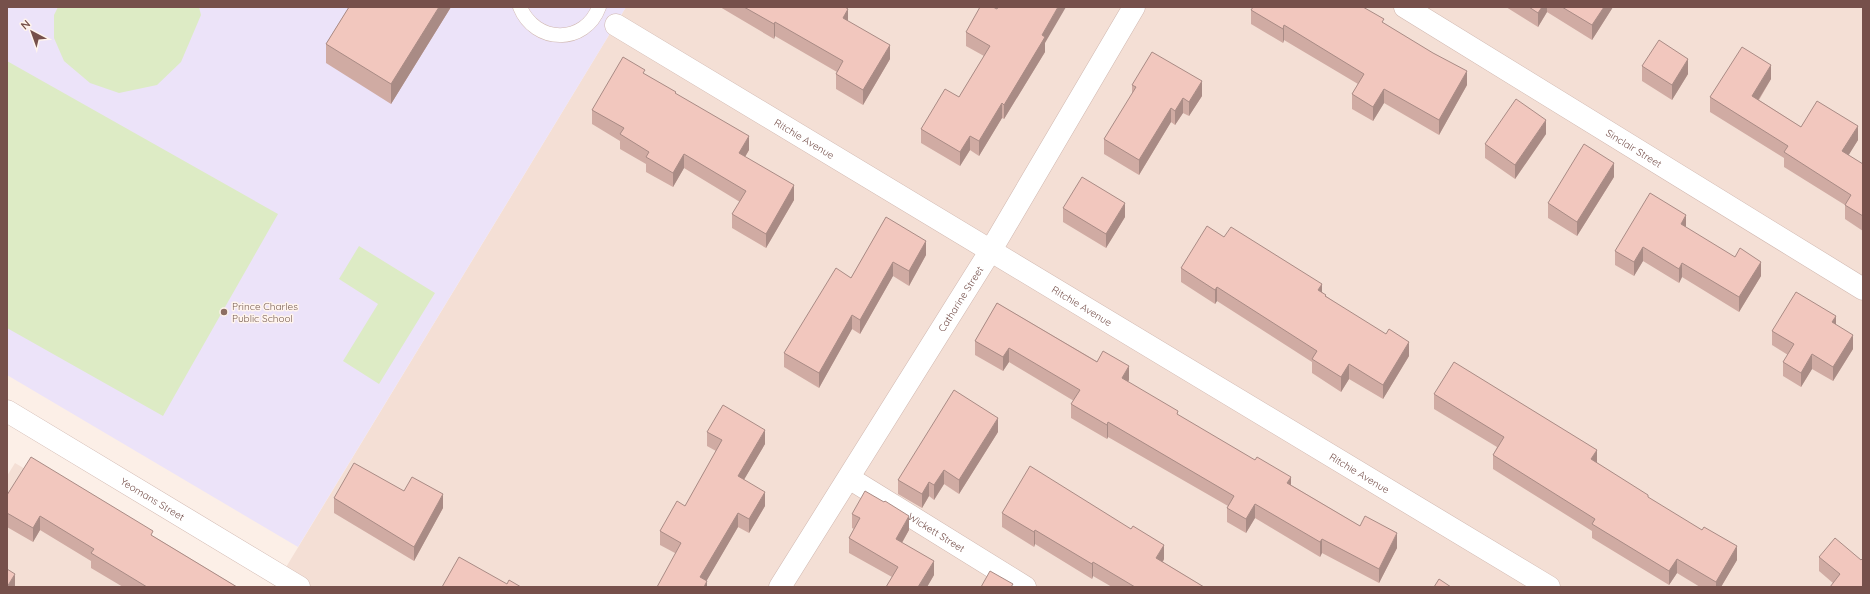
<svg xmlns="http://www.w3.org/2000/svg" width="1870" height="594" font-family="Quicksand,sans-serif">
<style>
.residential{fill:#f4dfd5}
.education{fill:#ece3f9}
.green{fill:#ddebc5}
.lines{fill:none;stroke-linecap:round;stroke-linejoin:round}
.lane-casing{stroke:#d0b7af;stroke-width:15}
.street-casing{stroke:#d0b7af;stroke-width:23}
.lane{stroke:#fff;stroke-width:14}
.street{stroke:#fff;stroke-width:22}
.wall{fill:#d0aba3}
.shaded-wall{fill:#a98b85}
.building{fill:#f2c7be;stroke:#a98b85}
.education-dot{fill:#8d6e63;stroke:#fff4ed;stroke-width:1.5}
.labels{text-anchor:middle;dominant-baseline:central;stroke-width:3;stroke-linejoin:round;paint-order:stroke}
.street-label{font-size:10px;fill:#76504b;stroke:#fff4ed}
.education-label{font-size:10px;fill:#785e54;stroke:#fff4ed;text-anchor:start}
</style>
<rect width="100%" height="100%" fill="#fcefe7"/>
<!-- residential -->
<path class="residential" d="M626,7H1863V587H274Z
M15,463L225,587H7V476Z"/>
<!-- education -->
<path class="education" d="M7,7H626L298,547L7,375Z"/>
<!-- green -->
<path class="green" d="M58,7H199L201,15L181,62L157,85L119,93L90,83L64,61L54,38V15Z
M7,61L278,214L163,416L7,328Z
M359,246L435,293L379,384L343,361L378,304L339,279Z"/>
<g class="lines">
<!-- lane casing -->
<g class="lane-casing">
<path id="lane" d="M520,7C535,44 585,45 599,7"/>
</g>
<!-- street casing -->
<g class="street-casing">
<g id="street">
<path id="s1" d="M1405,7L1863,289"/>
<path id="s2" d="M616,25L1549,587"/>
<path id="s3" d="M7,411L299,587"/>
<path id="s4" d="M849,478L1025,587"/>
<path id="s5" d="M780,587L991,250L1134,7"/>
</g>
</g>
<!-- lane -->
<use href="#lane" class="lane"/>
<!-- street -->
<use href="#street" class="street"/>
</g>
<!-- wall -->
<path class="wall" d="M349,7H451L391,104L326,63V44Z
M720,7H845L848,21L890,59L863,105L836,89V74L837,72L775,36L774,39Z
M1506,7H1613L1592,40L1547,12L1538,27Z
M997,9L1045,43V52L1004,119L1002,118L979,156L970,150L960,166L921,143V129L959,97L984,56L966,46V32Z
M1251,10L1384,23L1467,85L1439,135L1384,103L1373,121L1352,109V94L1358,84L1284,40L1283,43L1251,24Z
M1642,66L1688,74L1672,100L1642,81Z
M645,74L676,94L749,150L745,157L794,200L766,248L732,228V214L740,202L684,168L673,187L646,172V164L620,149V141L592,124V110Z
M1771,79L1759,100L1801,127L1858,140L1848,155L1863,164V231L1845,219V205L1784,167V158L1710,112V97Z
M1132,85L1202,96L1189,116L1183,113L1175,125L1171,122L1139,175L1104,154V139L1132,95Z
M1546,134L1515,179L1485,158V144Z
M1614,177L1577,236L1548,218V203Z
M1063,208L1125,217L1106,248L1063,222Z
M886,217L926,255L909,286L893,276L860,334L852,329L819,388L784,367V353L851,278Z
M1686,228L1761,276L1739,312L1682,277L1679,283L1643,261L1634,276L1615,265V251Z
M1224,237L1322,292L1326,296L1409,356L1383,399L1349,379L1341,392L1312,373V362L1217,301L1215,304L1181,282V268Z
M997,303L1129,380L1128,382L1178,415L1291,485L1397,548L1379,583L1322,553L1320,557L1255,518L1246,533L1227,522V508L1228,506L1108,437L1107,439L1071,418V404L1074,401L1009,362L1003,371L975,355V341Z
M1836,325L1853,349L1833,381L1812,369L1801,387L1783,376V362L1788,355L1772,345V331Z
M1434,394L1597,463L1648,497L1737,560L1721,587H1700L1677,573L1669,585L1592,538V531L1493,469V455L1497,447L1434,409Z
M707,432L765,444L744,479L765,506L749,533L738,527L706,581L707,587L675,553L660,545V531L685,506L716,451L707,446Z
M998,432L959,494L944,484L934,500L929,496L922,508L898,494V480Z
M404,491L443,508L414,561L334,513V498Z
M7,495L153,536L237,587H123L91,568V561L40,530L33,542L7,527Z
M1002,513L1164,559L1163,562L1204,587H1112L1093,576L1092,579L1035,544L1034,547L1002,527Z
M852,514L909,530L902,543L934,575L927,587H886L892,577L849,553V538L854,529L852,528Z
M1819,557L1861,560L1863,587L1833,583L1819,571Z"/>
<!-- shaded-wall -->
<path class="shaded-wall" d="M439,7H451L391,104V84Z
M1058,7H1066L1045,43V52L1004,119V105L1042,35Z
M1542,7H1547V12L1538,27V13Z
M1604,7H1613L1592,40V25Z
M848,9V23L843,18Z
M775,22V36L774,39V24Z
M1284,25V40L1283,43V29Z
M890,45V59L863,105V90Z
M1688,59V74L1672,100V85Z
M1771,65V79L1752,110V96Z
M1467,71V85L1439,135V120Z
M1202,81V96L1189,116V102Z
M1384,89V103L1373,121V107Z
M1183,98V113L1175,125V111Z
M1002,103V118L979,156V141Z
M1171,108V122L1139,175V160Z
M1546,120V134L1515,179V165Z
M1858,126V140L1842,166V151Z
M749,136V150L739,167V153Z
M970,136V150L960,166V152Z
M684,154V168L673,187V173Z
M1614,163V177L1577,236V222Z
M794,185V200L766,248V234Z
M1125,203V217L1106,248V234Z
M1686,215V229L1681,224Z
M926,241V255L909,286V271Z
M1643,247V261L1634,276V262Z
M893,262V276L860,334V320Z
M1761,262V276L1739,312V297Z
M1682,263V277L1679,283V269Z
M1322,284V299L1318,290Z
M1217,287V301L1215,304V290Z
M852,315V329L819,388V373Z
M1836,316V331L1832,322Z
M1853,335V349L1833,381V367Z
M1409,342V356L1383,399V385Z
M1009,348V362L1003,371V357Z
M1812,354V369L1801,387V373Z
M1349,364V379L1341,392V377Z
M1129,366V380L1122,392V378Z
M998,418V432L959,494V480Z
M1108,422V437L1107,439V425Z
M765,430V444L738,490V476Z
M1597,450V465L1591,459Z
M944,470V484L934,500V485Z
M1291,477V491L1287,483Z
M929,482V496L922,508V494Z
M765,492V506L749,533V519Z
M443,494V508L414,561V547Z
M1255,504V518L1246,533V519Z
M738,513V527L703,587L700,577Z
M40,516V530L33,542V528Z
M909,516V530L896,553V539Z
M1035,530V544L1034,547V532Z
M1397,533V548L1379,583V569Z
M1322,539V553L1320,557V542Z
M1164,545V559L1156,572V558Z
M1737,546V560L1721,587H1716V582Z
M1677,559V573L1669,585V571Z
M934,561V575L927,587H918Z
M1093,562V576L1092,579V564Z
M15,574V587H7Z
M707,581V587H704Z"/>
<!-- building -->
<path class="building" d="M349,7H439L391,84L326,44Z
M744,7H845L848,9L843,18L890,45L863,90L836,74L843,61L775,22L774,24Z
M980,7H993L997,9L998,7H1058L1042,35L1045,37L1004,105L1002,103L979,141L970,136L960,152L921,129L945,89L959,97L990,46L966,32Z
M1253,7H1363L1384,19L1382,22L1433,53L1467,71L1439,120L1384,89L1373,107L1352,94L1364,74L1284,25L1283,29L1251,10Z
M1529,7H1542L1538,13Z
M1562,7H1604L1592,25Z
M1659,40L1688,59L1672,85L1642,66Z
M1742,47L1771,65L1752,96L1801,127L1817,101L1858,126L1842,151L1863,164V216L1845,205L1851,195L1784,152L1788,146L1710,97Z
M1152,52L1202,81L1189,102L1183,98L1175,111L1171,108L1139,160L1104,139L1136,87L1132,85Z
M623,57L645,70L643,73L676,92L675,93L749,136L739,153L794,185L766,234L732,214L746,191L684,154L673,173L646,157L649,152L620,134L624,128L592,110Z
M1516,99L1546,120L1515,165L1485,144Z
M1584,144L1614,163L1577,222L1548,203Z
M1082,177L1125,203L1106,234L1063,208Z
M1650,193L1686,215L1681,224L1735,257L1740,248L1761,262L1739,297L1682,263L1679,269L1643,247L1634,262L1615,251Z
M886,217L926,241L909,271L893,262L860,320L852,315L819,373L784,353L836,268L851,278Z
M1207,226L1224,237L1231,227L1322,284L1318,290L1326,295L1325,296L1386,334L1389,329L1409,342L1383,385L1349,364L1341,377L1312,359L1317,351L1217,287L1215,290L1181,268Z
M1796,292L1836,316L1832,322L1853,335L1833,367L1812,354L1801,373L1783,362L1794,344L1772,331Z
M997,303L1097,362L1103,351L1129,366L1122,378L1178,411L1177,414L1255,460L1257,457L1291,477L1287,483L1360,526L1365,516L1397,533L1379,569L1322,539L1320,542L1255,504L1246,519L1227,508L1234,496L1108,422L1107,425L1071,404L1080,390L1009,348L1003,357L975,341Z
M1454,362L1597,450L1591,459L1648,495V497L1702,530L1704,527L1737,546L1716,582L1677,559L1669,571L1592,524L1595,519L1493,455L1504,437L1434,394Z
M954,390L998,418L959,480L944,470L934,485L929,482L922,494L898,480Z
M723,405L765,430L738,476L765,492L749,519L738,513L700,577L707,581L704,587H657L681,543L660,531L677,501L685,506L722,440L707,432Z
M31,457L153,531L151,535L237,587H147L91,553L94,549L40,516L33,528L7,513V495Z
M354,463L404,491L412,477L443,494L414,547L334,498Z
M1030,466L1131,529L1133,526L1164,545L1156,558L1204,587H1135L1093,562L1092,564L1035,530L1034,532L1002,513Z
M865,491L884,502L885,501L909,516L896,539L934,561L918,587H886L898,567L849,538L860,518L852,514Z
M1835,538L1861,560L1863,558V587H1830L1840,574L1819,557Z
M459,557L507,584L509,580L521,587H442Z
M7,569L15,574L7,587Z
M990,571L1013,584L1011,587H981Z
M1439,579L1451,587H1434Z"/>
<!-- markers -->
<circle class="education-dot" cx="224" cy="312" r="4"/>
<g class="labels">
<!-- street labels -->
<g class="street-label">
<text stroke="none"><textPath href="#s2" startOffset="220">Ritchie Avenue</textPath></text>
<text stroke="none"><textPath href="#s1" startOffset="269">Sinclair Street</textPath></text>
<text stroke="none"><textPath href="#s5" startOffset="340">Catharine Street</textPath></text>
<text stroke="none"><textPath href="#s2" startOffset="544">Ritchie Avenue</textPath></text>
<text stroke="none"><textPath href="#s2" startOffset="868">Ritchie Avenue</textPath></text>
<text stroke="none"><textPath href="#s3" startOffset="170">Yeomans Street</textPath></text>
<text stroke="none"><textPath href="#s4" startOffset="103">Wickett Street</textPath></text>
</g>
<!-- education labels -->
<g class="education-label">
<text x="232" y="306">Prince Charles<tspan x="232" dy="12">Public School</tspan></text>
</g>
</g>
<!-- border -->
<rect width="1870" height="594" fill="none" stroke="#76504b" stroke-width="16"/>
<!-- north arrow -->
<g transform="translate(32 32) rotate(319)" stroke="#fff4ed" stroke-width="3" paint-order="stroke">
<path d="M0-3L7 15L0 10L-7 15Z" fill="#76504b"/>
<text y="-6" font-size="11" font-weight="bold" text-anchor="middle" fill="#76504b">N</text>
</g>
</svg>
